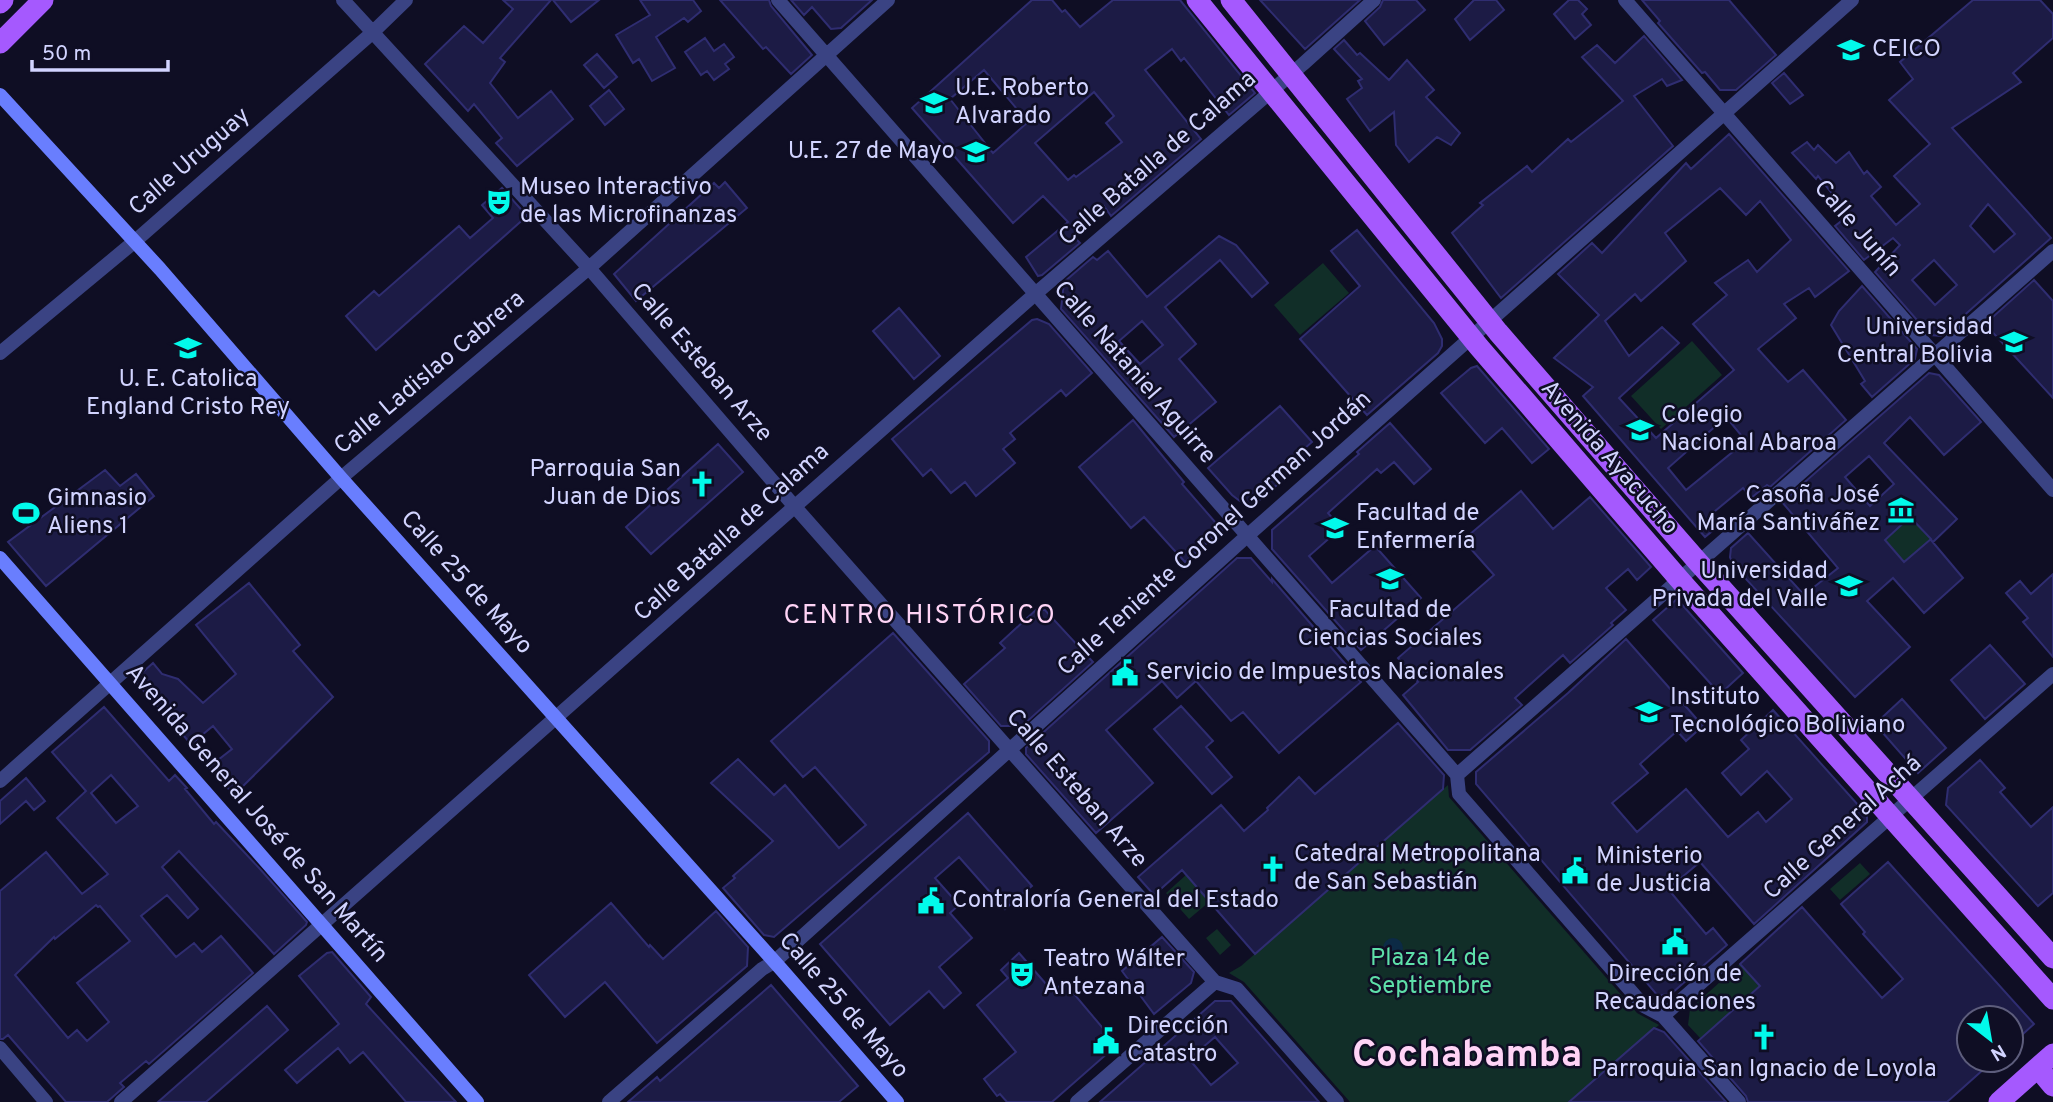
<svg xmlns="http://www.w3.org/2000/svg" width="2053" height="1102" font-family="Overpass,sans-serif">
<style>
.green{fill:#112e28}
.water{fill:#0c2a45}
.building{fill:#1c1b45;stroke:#2f2d71;stroke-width:2;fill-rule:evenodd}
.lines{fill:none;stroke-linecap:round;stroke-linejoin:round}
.street{stroke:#3a4383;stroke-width:14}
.secondary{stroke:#697efe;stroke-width:14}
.primary{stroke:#a559fe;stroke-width:21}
.labels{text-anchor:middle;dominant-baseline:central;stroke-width:5;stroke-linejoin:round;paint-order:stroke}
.poi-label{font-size:24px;fill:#d2d4ff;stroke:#0f0e24;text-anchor:start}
.street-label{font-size:24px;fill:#d2d4ff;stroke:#0f0e24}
.park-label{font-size:24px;fill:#5edfa9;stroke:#0f0e24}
.neighbourhood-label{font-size:26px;letter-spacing:2px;fill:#ffd4f6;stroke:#0f0e24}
.town-label{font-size:38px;font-weight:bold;fill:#ffd4f6;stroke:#0f0e24}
</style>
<rect width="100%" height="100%" fill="#0f0e24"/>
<!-- green -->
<path class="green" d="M1323,263L1349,293L1300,335L1274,305Z
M1692,341L1722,375L1661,429L1631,396Z
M1910,517L1931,539L1904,562L1885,540Z
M1448,785L1449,797L1637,1013L1659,1025L1569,1102H1350L1244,982L1229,973L1241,966Z
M1860,863L1870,874L1840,900L1830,889Z
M1186,875L1209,902L1189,919L1166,893Z
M1217,929L1231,945L1220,955L1206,938Z
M1740,964L1760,986L1701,1039L1688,1025L1690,1009Z"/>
<!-- water -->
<path class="water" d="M1383 948a10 10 0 1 1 20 0a10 10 0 1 1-20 0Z"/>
<!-- building -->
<path class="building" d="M503,0H551L500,58L505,62L490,83L518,118L551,91L573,119L517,166L496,143L502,138L474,104L468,111L425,64L464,26L483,43L513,9Z
M553,0H599L571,22Z
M640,0H693L701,11L688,22L684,18L656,37L675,68L652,81L639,59L633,63L616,35L650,15Z
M720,0H769L771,6L812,55L791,74L766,47L763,49Z
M791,0H872L841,28L831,29L812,7L804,15Z
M1032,0H1052L1062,12L1065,10L1080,27L1113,0H1180L1255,93L1229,115L1184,58L1181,61L1172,49L1145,70L1201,139L1111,216L1104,206L1074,237L1080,243L1042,275L1038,276L1026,257L1068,222L1043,196L1013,223L912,108ZM984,70L1028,122L993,153L950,99ZM1094,92L1114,116L1106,123L1122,142L1076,177L1074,175L1068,180L1035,143Z
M1260,0H1360L1305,49Z
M1383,0H1416L1425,10L1384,45L1365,21L1380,7Z
M1474,0H1496L1504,10L1470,40L1455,19Z
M1569,0H1578L1587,9L1582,14L1591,25L1575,39L1554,14Z
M1642,0H1729L1776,55L1736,90H1720L1705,72L1702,73L1658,23L1660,21Z
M1973,0H2040L2053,14V38L2013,73L2021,82L1952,128L2051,238L1941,336L1930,335L1875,272L1900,245L1893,238L1864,260L1835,226L1849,215L1818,176L1816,179L1792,153L1807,142L1814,150L1818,145L1836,163L1849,152L1864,174L1867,171L1881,187L1871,196L1896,225L1920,204L1894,176L1930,144L1889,100L1913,79L1900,62ZM1988,204L2015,234L1994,252L1970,226ZM1934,260L1957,285L1935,305L1912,280Z
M1644,36L1682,80L1667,86L1662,79L1634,96L1673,146L1501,298L1452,233L1483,205L1480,203L1527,166L1532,172L1568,139L1571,142L1623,101L1582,57L1597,45L1615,63Z
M705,38L714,51L724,44L734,57L725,64L729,69L714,80L707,71L701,75L685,52Z
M1344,40L1357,55L1360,53L1389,80L1407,60L1434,90L1426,97L1460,133L1451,145L1437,137L1409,162L1396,145L1394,112L1370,131L1347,99L1362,88L1358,81L1362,79L1334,49Z
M597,54L617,77L604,88L584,65Z
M1784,73L1803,95L1790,104L1772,83Z
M609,90L624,109L605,125L590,106Z
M1729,134L1849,271L1815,297L1809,288L1784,304L1796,318L1758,349L1788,382L1803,370L1846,420L1770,487L1767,485L1751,498L1743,488L1709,516L1717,527L1705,537L1583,396L1593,387L1554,358L1599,315L1558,274L1592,243L1602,253L1686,163L1691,169ZM1720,188L1746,215L1760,201L1791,240L1757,272L1748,260L1715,283L1727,295L1693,324L1734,370L1656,438L1619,398L1679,343L1662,327L1629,356L1605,321L1635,294L1641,301L1686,261L1665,233ZM1726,417L1746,441L1686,490L1668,468Z
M725,182L747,208L636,301L614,274L714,183L719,188Z
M502,188L527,216L376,350L346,316L374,291L379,296L459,226L470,238L493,218L482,205Z
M1357,230L1434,323L1442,339V346L1438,353L1367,415L1300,339L1360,286L1331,251Z
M1219,236L1236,245L1268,283L1252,297L1220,260L1165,307L1196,344L1179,359L1216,402L1174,437L1061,309L1064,282L1093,257L1097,260L1108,251L1147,297ZM1142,321L1163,345L1140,364L1119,341Z
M2034,280L2053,301V398L1985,324Z
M1862,286L1917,349L1915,359L1872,397L1861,384L1865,381L1831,325L1839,311Z
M899,308L940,356L914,379L873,331Z
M1037,319L1049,324L1092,373L1066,396L1061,390L1010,433L1015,439L1003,449L1015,463L976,496L965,482L951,493L931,469L923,476L892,439L1032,320Z
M1477,366L1549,449L1532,463L1502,428L1485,443L1441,393L1471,368Z
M1929,373L1939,375L1981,422L1944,455L1910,417L1884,443L1957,519L1933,542L1931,540L1963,578L1924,613L1893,578L1867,601L1910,647L1855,697L1733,565L1730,557L1731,548L1748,533L1804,595L1838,568L1782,502ZM1869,456L1894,484L1870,506L1845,477ZM1910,517L1931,539L1904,562L1885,540Z
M1280,406L1312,442L1304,449L1311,456L1257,502L1245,505L1232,495L1208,468Z
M1133,420L1184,482L1182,484L1222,530L1185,562L1144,517L1131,528L1079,467Z
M1390,423L1431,469L1414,484L1394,462L1381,473L1377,469L1328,513L1341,528L1309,556L1332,583L1375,546L1421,598L1361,650L1272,549V530L1359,454L1357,452Z
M718,444L743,472L651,554L626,527Z
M105,470L120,486L136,474L154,496L46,586L8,542Z
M1521,491L1553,529L1590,497L1651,567L1637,580L1628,569L1606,588L1626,610L1611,623L1613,625L1570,663L1563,655L1515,698L1522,705L1470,750H1448L1403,695L1418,682L1398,658L1494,575L1463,540Z
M1237,558H1251L1272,582V579L1361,682L1279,753L1243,712L1231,721L1196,681L1177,698L1162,681L1106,730L1153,783L1096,833L1026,754V748Z
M2053,574V657L2023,622L2028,618L2006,593L2020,581L2031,594Z
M249,583L300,645L293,651L333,697L234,795L209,767L232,749L213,726L191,744L134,680L153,663L162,674L178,679L203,703L236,674L196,625Z
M1677,599L1743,673L1720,694L1653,620Z
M1037,609L1040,612L1044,609L1093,662L1022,726H1001L964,684L1005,648L1000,643Z
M893,633L989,741V752L774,937L764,935L723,888L735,878L733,876L773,841L711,783L738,759L774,795L785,785L839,848L866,825L815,767L803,777L771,741Z
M1626,639L1703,726L1686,741L1677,731L1640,764L1648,773L1612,803L1637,832L1686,789L1728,837L1758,812L1766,822L1792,799L1767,771L1741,795L1722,773L1749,749L1741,740L1773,710L1867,815V822L1754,924L1700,862L1668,889L1706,934L1713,928L1727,945L1672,993L1658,996L1476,784V772L1568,693Z
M1990,645L2025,684L1985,719L1951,680Z
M1902,699L1946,748L1918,773L1875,724Z
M1181,706L1213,741L1206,747L1232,777L1212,794L1154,729Z
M104,707L169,781L175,775L187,788L185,789L214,824L216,822L260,869L307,922L306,925L274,954L179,851L162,867L198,909L188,918L167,895L141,916L176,957L194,943L202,952L221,936L253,973L149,1064L146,1061L120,1083L124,1087L107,1102H66L8,1035L3,1039H0V891L46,852L82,894L108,874L57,818L86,791L52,752ZM111,775L138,806L116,823L91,793ZM96,905L98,907L100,906L130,941L77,983L109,1022L87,1041L77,1030L68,1038L15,975L54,937L55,939Z
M1398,723L1444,775L1443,789L1255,954L1182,870L1154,895L1138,877L1221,805L1244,831L1268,810L1267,808L1299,777L1315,794Z
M1980,760L2005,788L2000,792L2031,827L2053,807V893L2038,906L1946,805L1948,788Z
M26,778L45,801L34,810L26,801L0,824V801Z
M968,813L1032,886L1005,909L959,857L935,878L959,905L950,913L972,938L939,967L961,993L944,1008L929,991L890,1025L820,944Z
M1888,862L2034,1024L2011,1045V1018H1969V1060H1994L1947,1102H1748L1746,1096L1698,1041L1760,986L1740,964L1802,907L1882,998L1903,979L1863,934L1865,932L1841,904Z
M611,903L649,947L650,945L663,959L716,911L748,947L747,966L657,1043L605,982L565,1017L529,975Z
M1162,937L1194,972L1191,983L1154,1014L1122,971Z
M332,952L371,997L366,1004L456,1102H406L363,1052L350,1063L338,1048L297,1083L285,1070L339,1024L299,976L327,953Z
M1019,953L1053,992L1064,982L1117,1045L1052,1102H1007L1000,1094L997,1096L984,1079L1016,1052L977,1005L1008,978L1001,970Z
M771,985L858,1086L839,1102H628L657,1077L660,1081Z
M1215,1001H1231L1319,1102H1100ZM1215,1037L1238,1063L1211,1085L1189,1059Z
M267,1006L288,1030L206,1102H158Z
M1654,1028L1664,1032L1726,1102H1569Z"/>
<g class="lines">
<!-- street -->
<path class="street" d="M343,0L589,268L795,507L1206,972L1215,982L1237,989L1337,1102
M778,0L1457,775
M1625,0L2053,490
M0,353L134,242L372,33L406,0
M1457,775L2053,251
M1457,775L1459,794L1644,1006L1663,1016L1739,1102
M0,781L341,478L589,268L888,0
M1663,1016L2053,674
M0,1048L46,1102
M121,1102L1034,295L1303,64L1374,0
M609,1102L762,969L774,962L1247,536L1852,0
M1077,1102L1215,982"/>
<!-- secondary -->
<path class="secondary" d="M0,95L160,269L341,478L781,969L897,1102
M0,558L477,1102"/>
<!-- primary -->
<path class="primary" d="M1197,0L1479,347L1679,579L2053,999
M1231,0L1498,332L1698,562L2053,958
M0,3L3,0
M0,43L43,0
M2038,1068L2053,1086
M1999,1102L2053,1054"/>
</g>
<!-- icons -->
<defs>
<g id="school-bare" transform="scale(2.1)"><path d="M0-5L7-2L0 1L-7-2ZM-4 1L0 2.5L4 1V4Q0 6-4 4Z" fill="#02faeb" stroke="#0f0e24" stroke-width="2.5" paint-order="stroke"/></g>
<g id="theatre-bare" transform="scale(2.1)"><path d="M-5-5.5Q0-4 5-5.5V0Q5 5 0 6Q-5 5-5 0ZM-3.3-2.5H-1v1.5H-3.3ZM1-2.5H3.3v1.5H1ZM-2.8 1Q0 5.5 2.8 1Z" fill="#02faeb" stroke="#0f0e24" stroke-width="2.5" paint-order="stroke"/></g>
<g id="university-bare" transform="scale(2.1)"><path d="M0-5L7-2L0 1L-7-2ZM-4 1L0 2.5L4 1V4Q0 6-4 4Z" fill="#02faeb" stroke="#0f0e24" stroke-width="2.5" paint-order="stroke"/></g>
<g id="church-bare" transform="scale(2.1)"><path d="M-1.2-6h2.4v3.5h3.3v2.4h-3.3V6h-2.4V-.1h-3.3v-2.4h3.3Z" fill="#02faeb" stroke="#0f0e24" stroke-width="2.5" paint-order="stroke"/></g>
<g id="museum-bare" transform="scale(2.1)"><path d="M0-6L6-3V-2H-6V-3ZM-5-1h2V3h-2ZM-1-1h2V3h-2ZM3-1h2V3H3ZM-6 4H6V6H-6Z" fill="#02faeb" stroke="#0f0e24" stroke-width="2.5" paint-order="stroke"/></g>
<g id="stadium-bare" transform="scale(2.1)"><path d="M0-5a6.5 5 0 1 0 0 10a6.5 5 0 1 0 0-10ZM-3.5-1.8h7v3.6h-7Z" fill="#02faeb" stroke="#0f0e24" stroke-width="2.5" paint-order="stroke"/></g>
<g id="civic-bare" transform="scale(2.1)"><path d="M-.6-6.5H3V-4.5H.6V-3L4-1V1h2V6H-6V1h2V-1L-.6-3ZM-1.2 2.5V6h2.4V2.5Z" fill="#02faeb" stroke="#0f0e24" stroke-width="2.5" paint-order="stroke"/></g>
</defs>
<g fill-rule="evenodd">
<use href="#school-bare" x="1851" y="50"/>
<use href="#school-bare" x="934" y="103"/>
<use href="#school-bare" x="976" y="152"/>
<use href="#theatre-bare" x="499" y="202"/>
<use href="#university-bare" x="2014" y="342"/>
<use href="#school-bare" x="188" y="348"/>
<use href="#school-bare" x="1640" y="430"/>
<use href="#church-bare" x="702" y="484"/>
<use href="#museum-bare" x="1901" y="510"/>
<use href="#stadium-bare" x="26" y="513"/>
<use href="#university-bare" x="1335" y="528"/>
<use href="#university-bare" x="1390" y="579"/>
<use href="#university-bare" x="1849" y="586"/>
<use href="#civic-bare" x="1125" y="673"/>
<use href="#university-bare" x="1649" y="712"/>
<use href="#church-bare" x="1273" y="869"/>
<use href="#civic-bare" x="1575" y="871"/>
<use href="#civic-bare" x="931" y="901"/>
<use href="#civic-bare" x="1675" y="942"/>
<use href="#theatre-bare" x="1022" y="974"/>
<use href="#church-bare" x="1764" y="1037"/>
<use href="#civic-bare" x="1106" y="1041"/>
</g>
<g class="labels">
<!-- poi labels -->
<g class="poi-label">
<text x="1872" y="50">CEICO</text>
<text x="955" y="89">U.E. Roberto<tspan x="955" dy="28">Alvarado</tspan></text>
<text x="955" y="152" text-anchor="end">U.E. 27 de Mayo</text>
<text x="520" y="188">Museo Interactivo<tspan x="520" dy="28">de las Microfinanzas</tspan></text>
<text x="1993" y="328" text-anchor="end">Universidad<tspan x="1993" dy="28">Central Bolivia</tspan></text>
<text x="188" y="380" text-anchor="middle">U. E. Catolica<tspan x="188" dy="28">England Cristo Rey</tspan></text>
<text x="1661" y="416">Colegio<tspan x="1661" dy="28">Nacional Abaroa</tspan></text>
<text x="681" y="470" text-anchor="end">Parroquia San<tspan x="681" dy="28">Juan de Dios</tspan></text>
<text x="1880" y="496" text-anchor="end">Casoña José<tspan x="1880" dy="28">María Santiváñez</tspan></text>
<text x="47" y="499">Gimnasio<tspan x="47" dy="28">Aliens 1</tspan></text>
<text x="1356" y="514">Facultad de<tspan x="1356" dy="28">Enfermería</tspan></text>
<text x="1828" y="572" text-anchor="end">Universidad<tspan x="1828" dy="28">Privada del Valle</tspan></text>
<text x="1390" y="611" text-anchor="middle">Facultad de<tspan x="1390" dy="28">Ciencias Sociales</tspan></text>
<text x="1146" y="673">Servicio de Impuestos Nacionales</text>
<text x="1670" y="698">Instituto<tspan x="1670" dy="28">Tecnológico Boliviano</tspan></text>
<text x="1294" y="855">Catedral Metropolitana<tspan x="1294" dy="28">de San Sebastián</tspan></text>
<text x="1596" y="857">Ministerio<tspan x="1596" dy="28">de Justicia</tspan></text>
<text x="952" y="901">Contraloría General del Estado</text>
<text x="1043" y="960">Teatro Wálter<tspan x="1043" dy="28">Antezana</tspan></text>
<text x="1675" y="975" text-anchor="middle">Dirección de<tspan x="1675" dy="28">Recaudaciones</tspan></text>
<text x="1127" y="1027">Dirección<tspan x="1127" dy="28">Catastro</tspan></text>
<text x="1764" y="1070" text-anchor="middle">Parroquia San Ignacio de Loyola</text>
</g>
<!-- street labels -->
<g class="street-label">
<text transform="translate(1158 159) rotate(-41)">Calle Batalla de Calama</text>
<text transform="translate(190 162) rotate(-41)">Calle Uruguay</text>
<text transform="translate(1857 229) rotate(49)">Calle Junín</text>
<text transform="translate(701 363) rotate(49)">Calle Esteban Arze</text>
<text transform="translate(430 373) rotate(-40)">Calle Ladislao Cabrera</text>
<text transform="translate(1134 373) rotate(49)">Calle Nataniel Aguirre</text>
<text transform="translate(1609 458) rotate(49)">Avenida Ayacucho</text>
<text transform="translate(732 533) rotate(-42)">Calle Batalla de Calama</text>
<text transform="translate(1215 534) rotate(-42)">Calle Teniente Coronel German Jordán</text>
<text transform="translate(466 583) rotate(48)">Calle 25 de Mayo</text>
<text transform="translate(1076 789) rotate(49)">Calle Esteban Arze</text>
<text transform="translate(256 814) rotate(49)">Avenida General José de San Martín</text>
<text transform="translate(1843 828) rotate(-42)">Calle General Achá</text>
<text transform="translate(843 1006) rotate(49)">Calle 25 de Mayo</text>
</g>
<!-- park labels -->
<g class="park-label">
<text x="1430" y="959">Plaza 14 de<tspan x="1430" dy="28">Septiembre</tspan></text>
</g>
<!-- neighbourhood labels -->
<g class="neighbourhood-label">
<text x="920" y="616">CENTRO HISTÓRICO</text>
</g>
<!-- town labels -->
<g class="town-label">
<text x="1467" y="1056">Cochabamba</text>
</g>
</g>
<!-- north arrow -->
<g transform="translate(1990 1039) rotate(149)"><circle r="33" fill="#0f0e24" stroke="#5d5d7c" stroke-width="2"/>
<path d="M0-5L12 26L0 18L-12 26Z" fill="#02faeb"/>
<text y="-10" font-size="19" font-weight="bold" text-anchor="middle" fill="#d2d4ff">N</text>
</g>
<!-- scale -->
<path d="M32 60v10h136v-10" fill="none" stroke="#d2d4ff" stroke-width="3.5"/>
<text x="42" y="60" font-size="21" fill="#d2d4ff" stroke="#0f0e24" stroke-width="5" paint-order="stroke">50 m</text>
</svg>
